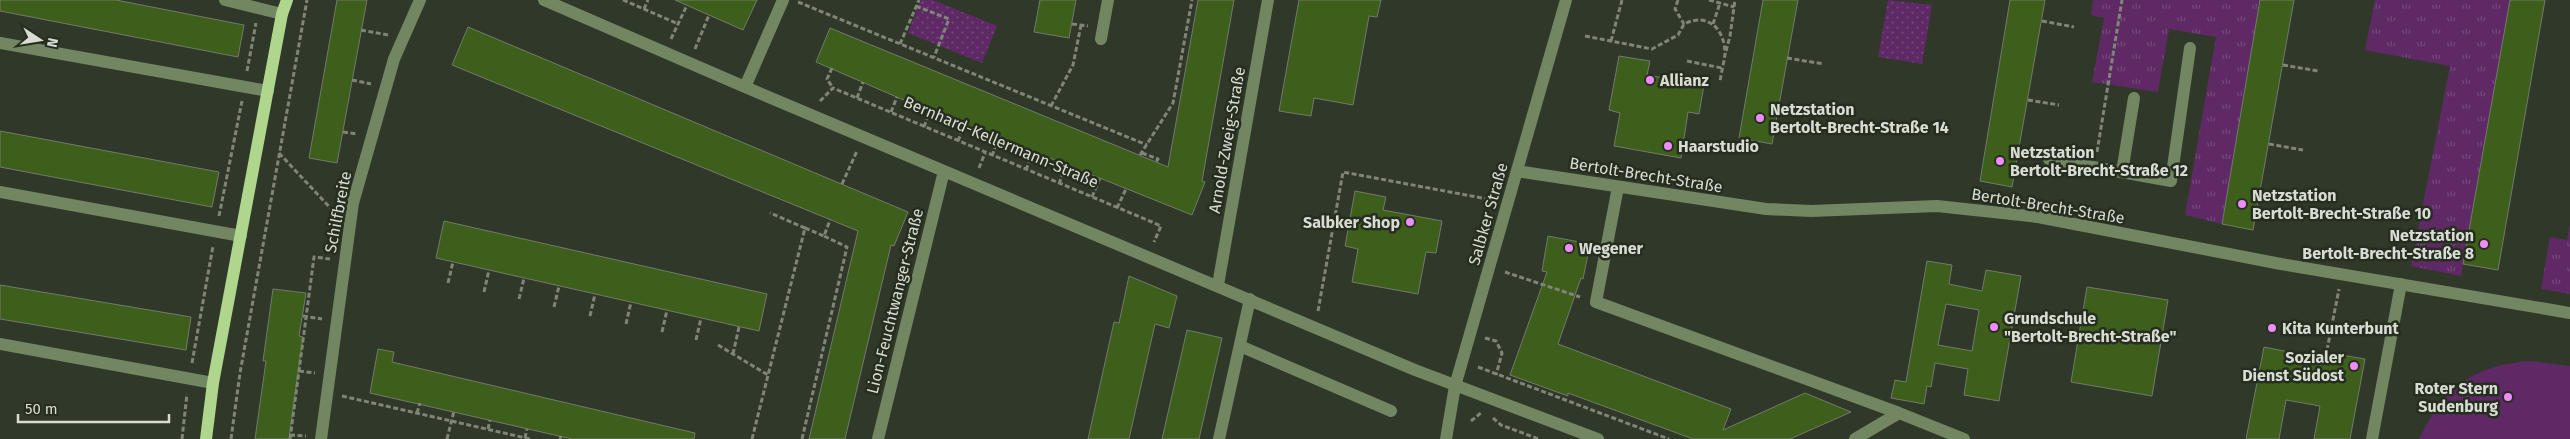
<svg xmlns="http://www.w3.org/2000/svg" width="2570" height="439" font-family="'Fira Sans',sans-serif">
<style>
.grass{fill:url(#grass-tufts)}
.park{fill:url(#park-dots)}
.pitch{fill:#5f2966}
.building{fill:#3e5e1c;stroke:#727b6a;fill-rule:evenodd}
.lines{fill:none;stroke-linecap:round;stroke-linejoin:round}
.path{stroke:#7f8579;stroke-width:3;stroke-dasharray:5 2.5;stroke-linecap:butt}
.minor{stroke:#728662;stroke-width:12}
.major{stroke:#aed68c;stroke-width:12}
.poi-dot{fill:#ed8cfa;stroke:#262e20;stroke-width:2}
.labels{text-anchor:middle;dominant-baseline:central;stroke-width:5;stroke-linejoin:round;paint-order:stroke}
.poi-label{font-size:16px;font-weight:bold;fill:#d8ddd4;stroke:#262e20;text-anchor:start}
.street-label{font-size:16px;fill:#d8ddd4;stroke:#262e20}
</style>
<defs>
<pattern id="grass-tufts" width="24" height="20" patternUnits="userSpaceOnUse" patternTransform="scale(1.25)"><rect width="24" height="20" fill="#5f2966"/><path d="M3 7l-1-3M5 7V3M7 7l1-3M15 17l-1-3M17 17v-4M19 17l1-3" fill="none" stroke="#75487b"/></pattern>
<pattern id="park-dots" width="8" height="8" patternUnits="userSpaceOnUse" patternTransform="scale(1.25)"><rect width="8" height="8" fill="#5f2966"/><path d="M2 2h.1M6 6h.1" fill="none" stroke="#75487b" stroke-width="1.8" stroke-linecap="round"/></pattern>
</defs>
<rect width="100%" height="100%" fill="#303829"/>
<!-- grass -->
<path class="grass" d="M2093,0H2260L2222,224L2185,215L2216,37L2169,29L2158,92L2092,82L2104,18L2091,15Z
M2375,0H2510L2461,276L2411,266L2450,66L2365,50Z
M2570,223V294L2541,289L2550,237L2567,240Z"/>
<!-- park -->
<path class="park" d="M921,0H933L997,26L982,63L908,33Z
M1888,0L1932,5L1922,64L1878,57Z"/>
<!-- pitch -->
<path class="pitch" d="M2531,361L2570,366V439H2419C2442,389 2475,364 2531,361Z"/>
<!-- building -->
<path class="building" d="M0,0H116L244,25L238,57L0,11Z
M337,0H367L337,163L309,158Z
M675,0H757L743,30Z
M1040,0H1076L1069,38L1034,32Z
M1198,0H1234L1202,181L1205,182L1192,215L990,134L989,137L816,62L830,28L1168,167Z
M1299,0H1381L1377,17L1369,16L1353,105L1314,98L1311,116L1279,111Z
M1763,0H1798L1772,144L1739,138Z
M2010,0H2045L2012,187L1980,181Z
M2260,0H2294L2253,230L2222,224Z
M2510,0H2545L2498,270L2463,264Z
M468,27L908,212L894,246L891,245L845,439H809L858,231L452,65Z
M1619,56L1650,61L1647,75L1704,85L1699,114L1688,112L1681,158L1614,146L1620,113L1609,110Z
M0,131L219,172L212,207L0,167Z
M1355,191L1386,197L1383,210L1442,221L1436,253L1426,252L1418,294L1352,282L1358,249L1345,246Z
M444,221L767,294L759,331L436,258Z
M1548,236L1590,244L1583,279L1581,278L1558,344L1731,409L1723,430L1805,393L1851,412L1790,439H1693L1568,393V396L1510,375L1547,272L1542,271Z
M1927,261L1952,265L1949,284L1982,291L1986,270L2021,276L1999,401L1964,395L1968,369L1935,363L1931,387L1927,386L1924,404L1891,398L1895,380L1906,382ZM1946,304L1979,310L1972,351L1938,345Z
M1129,276L1177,296L1169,328L1155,324L1129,439H1088L1114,322L1119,323Z
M0,285L191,317L186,350L0,319Z
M2087,287L2168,300L2152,396L2071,382Z
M273,289L306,293L299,336L303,337L289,439H255L266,361H263Z
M1187,330L1222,338L1199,439H1162Z
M2264,347L2329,360L2330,353L2365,359L2350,439H2314L2320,406L2286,400L2279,439H2246Z
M378,349L394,352L392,362L695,433L694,439H572L370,393Z"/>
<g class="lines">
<!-- path -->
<path class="path" d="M623,0L678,24
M1678,0L1675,9L1684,24
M1709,0L1734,7
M798,2L1147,145
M916,6L949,19L934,57
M644,9L648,0
M2042,21L2074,27
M1072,24L1088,26
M1713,24L1720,3
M361,30L388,35
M1585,36L1652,49L1678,35L1684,24C1708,12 1725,29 1725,54C1724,63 1721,73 1720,82
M671,39L687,5
M1611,41L1622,0
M900,44L919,0
M695,49L709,15
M1726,51L1730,36L1735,0
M1787,58L1824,64
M1687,61L1722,68
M2283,65L2318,71
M832,68L827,79L833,88
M247,71L256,23
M352,80L371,84
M857,98L863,82
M2028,100L2059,105
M820,101L833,88L1152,222L1161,226L1154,242
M1051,106L1073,65L1081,25
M891,112L897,97
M924,127L930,111
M343,132L357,134
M958,141L964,126
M2269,144L2303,150
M2097,152L2122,0
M279,153L335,213
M1142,153L1158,159L1156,162
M1140,155L1173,103L1192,0
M992,156L999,137
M979,168L985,153
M1026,170L1033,151
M842,184L857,151
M1059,184L1066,165
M1092,197L1100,178
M1117,208L1126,189
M219,216L242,101
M805,228L824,236L830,220
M1505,272L1580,297
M448,283L453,262
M484,292L489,270
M519,299L524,278
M554,307L559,286
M1318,311L1343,172L1493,200
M303,316L322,319
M590,316L595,294
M626,324L631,302
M662,332L667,310
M1485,338L1496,341L1502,353L1496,375
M696,340L701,318
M718,345L768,375
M2327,350L2339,289
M733,354L739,327
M192,363L213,246
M1478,367L1669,439
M299,371L315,373
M342,396L530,439
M417,413L420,403
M1493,418L1501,425L1539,439
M1471,421L1482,412
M488,429L490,420
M290,435L306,436
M525,438L527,429
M182,439L187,394
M231,439L240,373L307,0
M290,439L314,257L330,259
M447,439L454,411
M560,439L561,436
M752,439L805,228L770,213
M802,439L847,247L824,236"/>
<!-- minor -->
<path class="minor" d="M225,0L282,14
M544,0L745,87L1415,370L1598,439
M1101,39L1108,0
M0,43L268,91
M745,87L783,0
M2049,159L2171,181L2190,48
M1517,171L1766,209L1811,211L1937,206L2038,217L2281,264L2570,313
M2122,172L2134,98
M1618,187L1596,302L1899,413L1964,439
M0,192L241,236
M1218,285L1268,0
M0,344L213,383
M1240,346L1391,411
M321,439L353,203L394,59L420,0
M878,439L944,171
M1219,439L1250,299
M1446,439L1455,386L1566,0
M1855,439L1899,413
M2372,439L2401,284"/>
<!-- major -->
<path class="major" d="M206,439L213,383L282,14L287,0"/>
</g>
<!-- markers -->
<g class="poi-dot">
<circle cx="1650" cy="80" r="5"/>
<circle cx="1760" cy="118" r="5"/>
<circle cx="1668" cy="146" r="5"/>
<circle cx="2000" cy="161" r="5"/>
<circle cx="2242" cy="204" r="5"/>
<circle cx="1410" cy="222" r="5"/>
<circle cx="2484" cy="244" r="5"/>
<circle cx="1569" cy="248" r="5"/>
<circle cx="1994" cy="327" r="5"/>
<circle cx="2272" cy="328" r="5"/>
<circle cx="2354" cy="366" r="5"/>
<circle cx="2508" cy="397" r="5"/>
</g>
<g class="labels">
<!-- poi labels -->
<g class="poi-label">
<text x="1660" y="80">Allianz</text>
<text x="1770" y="109">Netzstation<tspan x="1770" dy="18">Bertolt-Brecht-Straße 14</tspan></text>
<text x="1678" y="146">Haarstudio</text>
<text x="2010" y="152">Netzstation<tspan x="2010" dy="18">Bertolt-Brecht-Straße 12</tspan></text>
<text x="2252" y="195">Netzstation<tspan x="2252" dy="18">Bertolt-Brecht-Straße 10</tspan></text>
<text x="1400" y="222" text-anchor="end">Salbker Shop</text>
<text x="2474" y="235" text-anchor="end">Netzstation<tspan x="2474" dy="18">Bertolt-Brecht-Straße 8</tspan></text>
<text x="1579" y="248">Wegener</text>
<text x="2004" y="318">Grundschule<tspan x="2004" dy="18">"Bertolt-Brecht-Straße"</tspan></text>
<text x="2282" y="328">Kita Kunterbunt</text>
<text x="2344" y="357" text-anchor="end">Sozialer<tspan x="2344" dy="18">Dienst Südost</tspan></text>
<text x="2498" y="388" text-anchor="end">Roter Stern<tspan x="2498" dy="18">Sudenburg</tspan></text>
</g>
<!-- street labels -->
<g class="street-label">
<text transform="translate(1227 140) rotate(-80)">Arnold-Zweig-Straße</text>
<text transform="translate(1001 142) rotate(23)">Bernhard-Kellermann-Straße</text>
<text transform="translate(1646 175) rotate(9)">Bertolt-Brecht-Straße</text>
<text transform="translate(2048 206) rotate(9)">Bertolt-Brecht-Straße</text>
<text transform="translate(338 212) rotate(-79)">Schilfbreite</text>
<text transform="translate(1488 214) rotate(-74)">Salbker Straße</text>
<text transform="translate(895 301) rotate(-76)">Lion-Feuchtwanger-Straße</text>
</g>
</g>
<!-- north arrow -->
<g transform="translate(40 40) rotate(102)" stroke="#262e20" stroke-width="4" paint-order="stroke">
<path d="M0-4L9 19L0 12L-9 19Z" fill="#d8ddd4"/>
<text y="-8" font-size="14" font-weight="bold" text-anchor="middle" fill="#d8ddd4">N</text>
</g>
<!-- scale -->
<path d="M18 414v8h151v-8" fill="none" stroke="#d8ddd4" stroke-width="2.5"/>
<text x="25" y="414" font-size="15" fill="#d8ddd4" stroke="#262e20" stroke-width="4" paint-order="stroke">50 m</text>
</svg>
